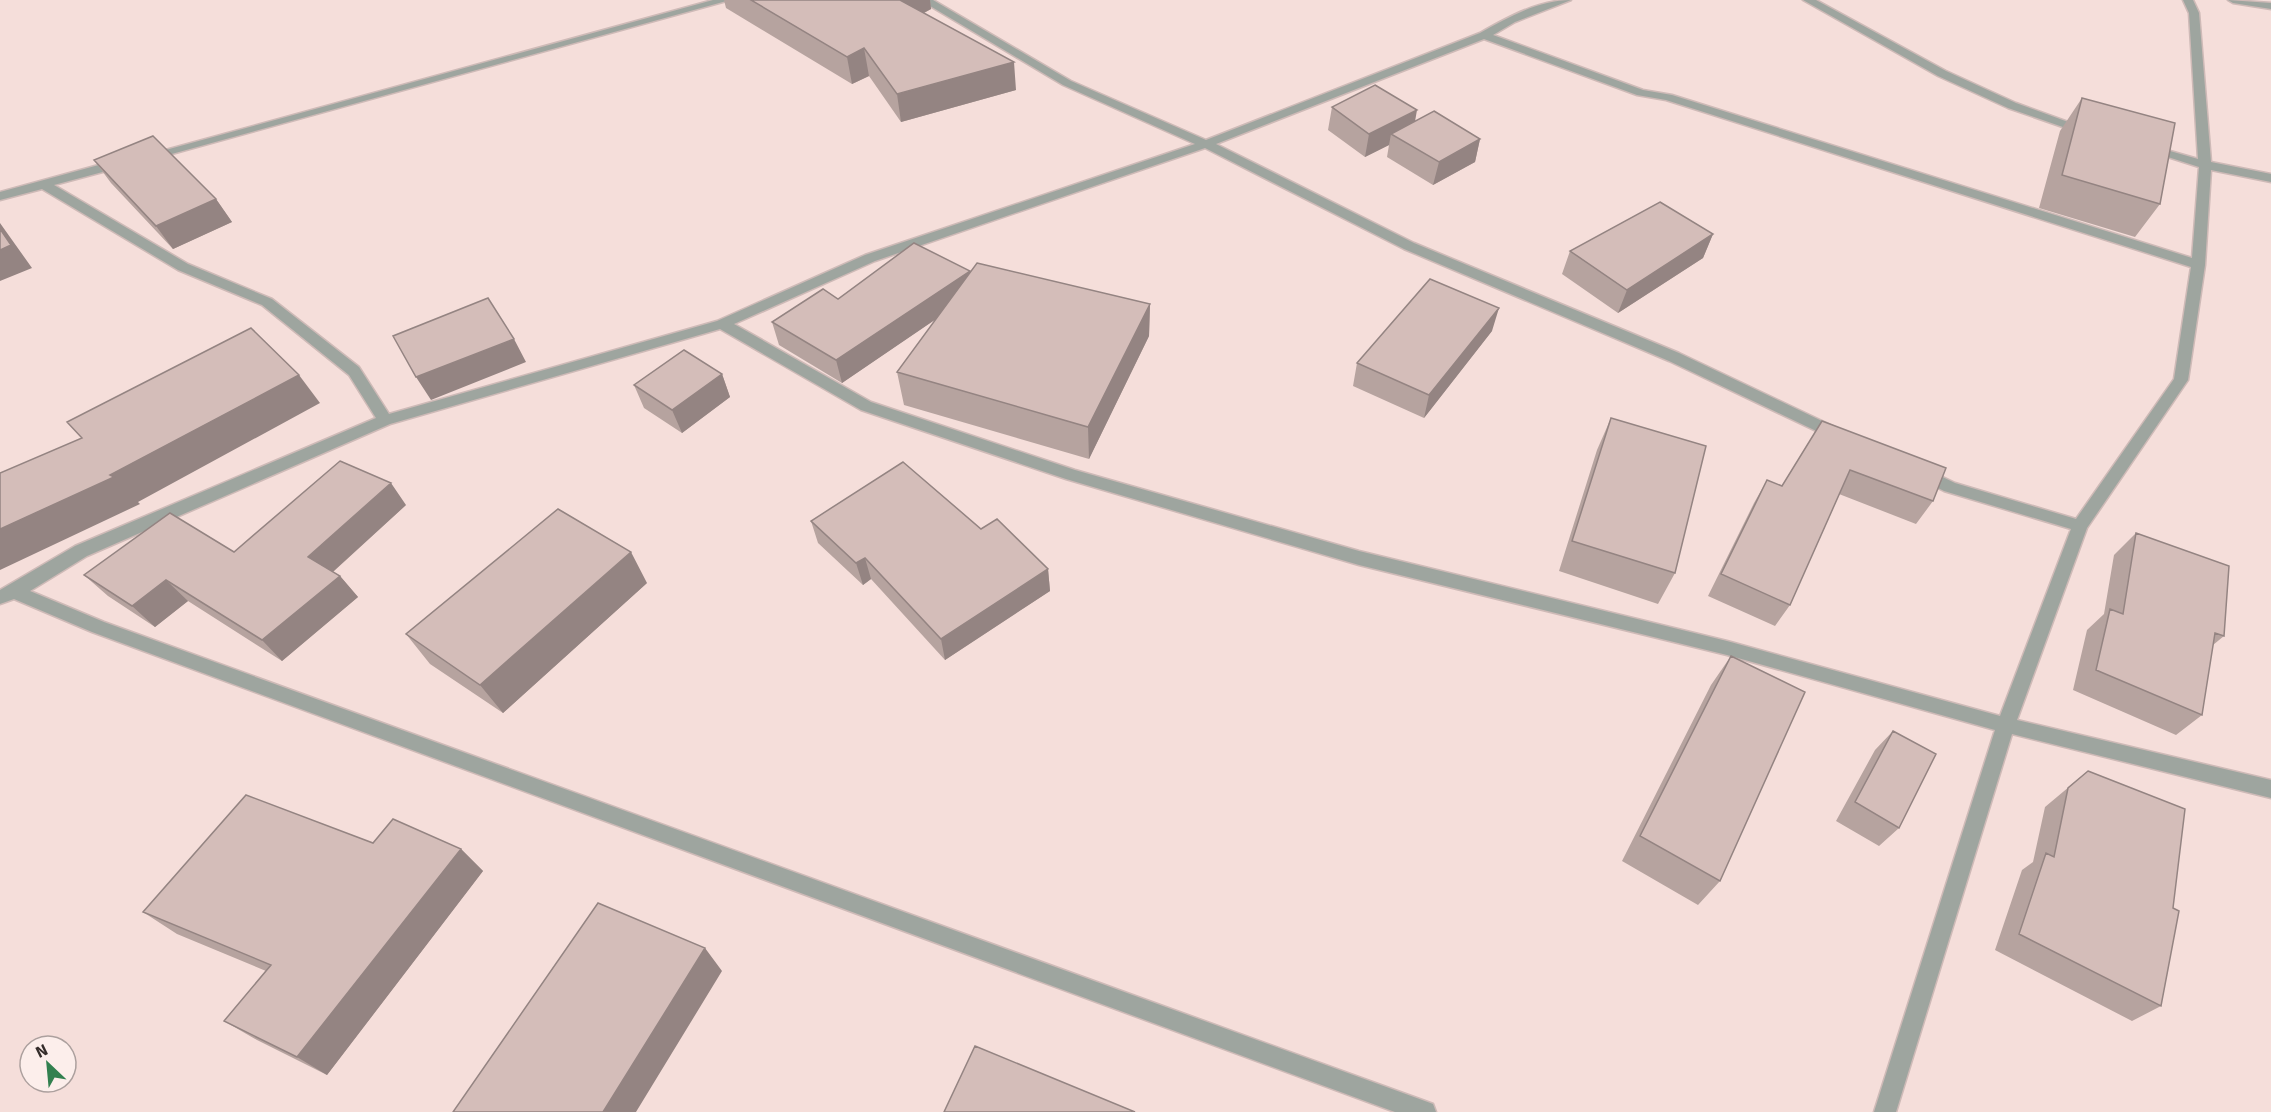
<svg xmlns="http://www.w3.org/2000/svg" width="2271" height="1112" font-family="Signika,sans-serif">
<style>
.lines{fill:none;stroke-linecap:round;stroke-linejoin:round}
.minor-casing{stroke:#cebab7;stroke-width:3}
.minor{fill:#9ea59f;fill-rule:evenodd}
.wall{fill:#b6a39f}
.shaded-wall{fill:#948482}
.building{fill:#d4bdb9;stroke:#948482;stroke-width:1.5}
</style>
<rect width="100%" height="100%" fill="#f5deda"/>
<g class="lines">
<!-- minor casing -->
<g class="minor-casing">
<path id="minor" d="M713,0H730L150,160L146,161L140,157Z
M920,0H933L1071,81L1206,140L1480,33C1508,17 1539,0 1571,0L1515,22L1493,35L1643,90L1672,95L2192,258L2199,167L2143,149L2149,145L2198,159L2189,13L2183,0H2193L2199,13L2211,162L2271,174V182L2211,170L2205,265L2188,380L2087,528L2017,720L2271,780V798L2012,734L1896,1112H1874L1995,730L1727,655L1359,565L1066,479L861,410L720,329L390,424L87,556L30,591L104,622L1425,1101L1433,1104L1436,1112H1395L92,632L14,599L0,604V590L75,546L376,418L349,375L262,305L178,270L42,189L0,200V192L117,160H125V166L54,185L188,264L272,299L359,367L389,414L717,321L865,255L1195,144L1063,85ZM1484,39L1637,95L1666,100L2191,267L2174,379L2076,519L1955,483L1922,467L1914,473L1916,477L1944,491L2071,529L2000,716L1727,641L1359,551L1075,470L871,402L734,324L875,261L1205,148L1404,249L1669,361L1833,439H1843L1846,435L1843,431L1679,353L1414,243L1216,144Z
M1803,0H1816L1946,71L2016,103L2090,130L2088,133H2080L2008,108L1938,76Z
M2228,0L2271,3V9L2233,3Z"/>
</g>
<!-- minor -->
<use href="#minor" class="minor"/>
</g>
<!-- wall -->
<path class="wall" d="M724,0H930L931,9L924,13L1016,90L901,122L869,76L852,84L726,8Z
M2082,98L2160,204L2135,237L2039,208L2060,131Z
M1332,107L1415,121L1480,139L1475,162L1433,185L1387,157L1389,145L1365,157L1328,130Z
M94,160L216,199L232,222L173,249L111,183Z
M1713,234L1703,258L1618,313L1562,274L1570,251Z
M970,272L1150,304L1149,336L1089,459L904,405L897,372L937,318L842,383L779,345L772,322Z
M1492,331L1424,418L1353,386L1357,363Z
M722,374L730,397L682,433L644,408L634,385Z
M1611,418L1675,573L1658,604L1559,571L1597,450Z
M1822,421L1933,501L1916,524L1839,494L1790,605L1775,626L1708,596L1754,503L1767,480L1782,486Z
M406,505L333,572L340,576L358,597L282,661L188,601L155,627L108,596L84,575L234,552Z
M811,521L981,529L1048,569L1050,591L945,660L871,579L863,585L818,543Z
M2136,533L2224,636L2213,645L2202,715L2176,735L2073,690L2087,630L2104,614L2114,555Z
M647,583L503,713L430,664L406,634Z
M1731,656L1720,881L1698,905L1622,861L1711,685Z
M1893,731L1899,828L1879,846L1836,821L1875,750Z
M2088,771L2161,1006L2132,1021L1995,950L2022,870L2033,862L2045,807Z
M373,843L461,849L483,871L327,1075L257,1040L224,1021L266,971L177,934L143,912Z"/>
<!-- shaded-wall -->
<path class="shaded-wall" d="M897,0H930L931,9L901,25Z
M864,48L869,76L852,84L847,57Z
M1014,62L1016,90L901,122L897,94Z
M1417,110L1413,133L1391,134L1389,145L1365,157L1369,134Z
M1480,139L1475,162L1433,185L1439,162Z
M216,199L232,222L173,249L156,226Z
M0,223L32,268L0,281Z
M1713,234L1703,258L1618,313L1627,290Z
M970,271L973,294L842,383L836,360Z
M1150,304L1149,336L1089,459L1088,427Z
M1499,308L1492,331L1424,418L1429,395Z
M514,339L526,362L431,400L416,377Z
M722,374L730,397L682,433L672,410Z
M299,375L320,403L138,502L140,504L0,570V529Z
M391,483L406,505L326,578L308,557Z
M631,552L647,583L503,713L480,685Z
M865,558L871,579L863,585L856,563Z
M1048,569L1050,591L945,660L941,639Z
M340,576L358,597L282,661L262,640Z
M166,580L188,601L155,627L132,606Z
M461,849L483,871L327,1075L297,1057Z
M705,948L722,971L636,1112H603Z"/>
<!-- building -->
<path class="building" d="M751,0H900L1014,62L897,94L864,48L847,57Z
M1375,85L1417,110L1369,134L1332,107Z
M2082,98L2175,123L2160,204L2062,175Z
M1434,111L1480,139L1439,162L1391,134Z
M153,136L216,199L156,226L94,160Z
M1660,202L1713,234L1627,290L1570,251Z
M0,229L11,245L0,250Z
M914,243L970,271L836,360L772,322L823,289L838,299Z
M977,263L1150,304L1088,427L897,372Z
M1430,279L1499,308L1429,395L1357,363Z
M488,298L514,339L416,377L393,336Z
M251,328L299,375L110,475L114,477L0,529V473L82,438L67,422Z
M684,350L722,374L672,410L634,385Z
M1611,418L1706,446L1675,573L1572,541Z
M1822,421L1946,468L1933,501L1850,470L1790,605L1721,574L1767,480L1782,486Z
M340,461L391,483L308,557L340,576L262,640L166,580L132,606L84,575L170,513L234,552Z
M903,462L981,529L997,519L1048,569L941,639L865,558L856,563L811,521Z
M558,509L631,552L480,685L406,634Z
M2136,533L2229,566L2224,636L2215,633L2202,715L2096,670L2110,609L2123,614Z
M1731,656L1805,692L1720,881L1640,836Z
M1893,731L1936,754L1899,828L1855,802Z
M2088,771L2185,809L2173,908L2179,911L2161,1006L2019,934L2046,853L2054,857L2068,788Z
M246,795L373,843L393,819L461,849L297,1057L224,1021L271,965L143,912Z
M598,903L705,948L603,1112H453Z
M975,1046L1135,1112H944Z"/>
<!-- north arrow -->
<g transform="translate(48 1064) rotate(334)"><circle r="28" fill="#fceeeb" stroke="#aca09e" stroke-width="1.5"/>
<path d="M0-4.5L10 22L0 15L-10 22Z" fill="#32804f"/>
<text y="-9" font-size="16" font-weight="bold" text-anchor="middle" fill="#342c2a">N</text>
</g>
</svg>
